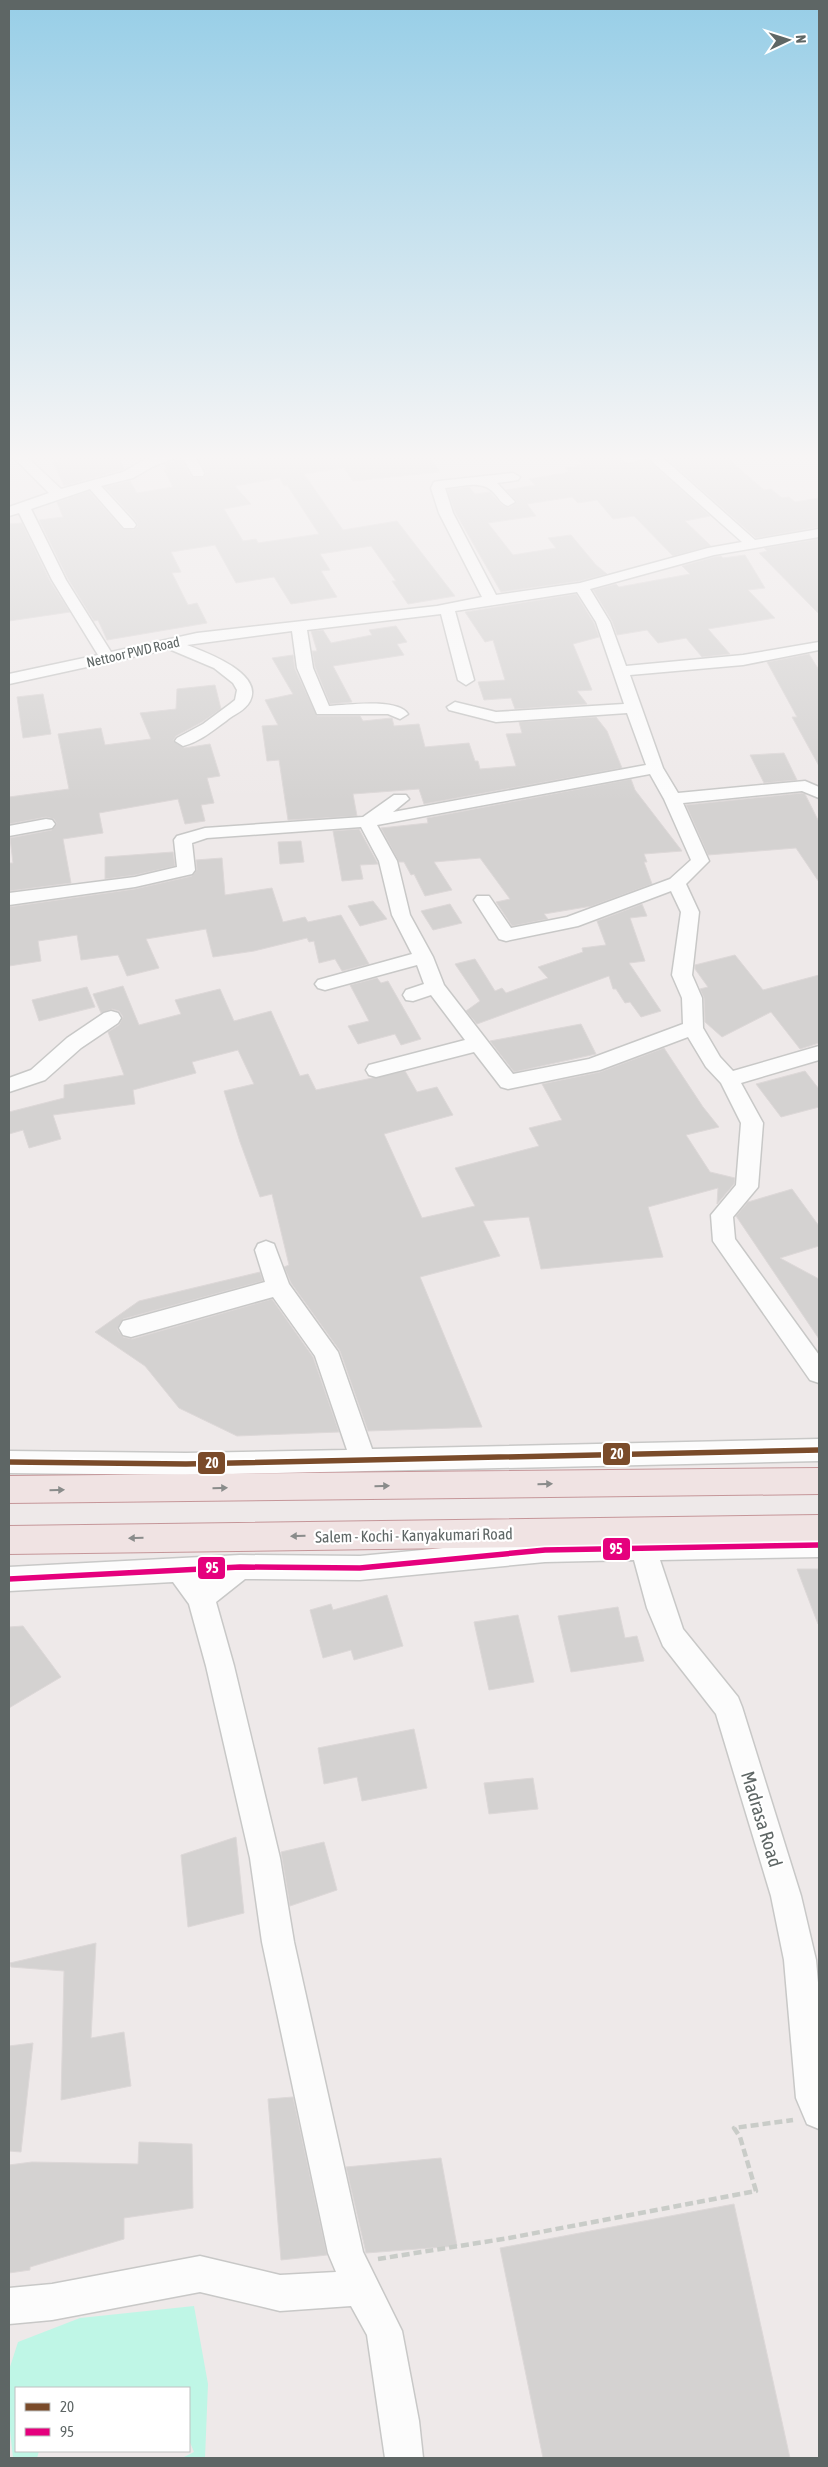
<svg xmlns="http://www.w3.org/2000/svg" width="828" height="2467" font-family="'Asap Condensed',sans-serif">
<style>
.water{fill:#bff6e6}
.building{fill:#d4d2d1;stroke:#ddd8d8;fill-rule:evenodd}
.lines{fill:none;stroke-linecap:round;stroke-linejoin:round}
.minor-casing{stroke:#c8c8c7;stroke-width:3}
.highway-casing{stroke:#c59699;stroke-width:2}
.path{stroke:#c9ccc8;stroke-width:4.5;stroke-dasharray:8 4;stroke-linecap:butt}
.minor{fill:#fcfcfc;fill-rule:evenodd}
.highway{fill:#f0e3e3;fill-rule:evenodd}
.bus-1-casing{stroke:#fff;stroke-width:9}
.bus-2-casing{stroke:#fff;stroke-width:9}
.bus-1{stroke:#7a4b2a;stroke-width:5.5}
.bus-2{stroke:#e5007d;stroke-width:5.5}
.oneway{fill:#8a8c8b}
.labels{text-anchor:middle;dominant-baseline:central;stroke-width:4.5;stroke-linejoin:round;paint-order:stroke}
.far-street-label{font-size:14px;fill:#5e6665;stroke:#fff}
.street-label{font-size:16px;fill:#5e6665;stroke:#fff}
.near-street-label{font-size:19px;fill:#5e6665;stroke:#fff}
.line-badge{stroke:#fff;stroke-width:2}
.badge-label{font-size:14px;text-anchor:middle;font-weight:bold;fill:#fff}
</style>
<rect width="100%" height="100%" fill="#eee9e9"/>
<!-- water -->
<path class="water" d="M194,2306L208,2384L205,2458H182L194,2452L189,2440V2388H16V2451H39L37,2458H13L9,2421V2370L18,2342L80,2318Z"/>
<!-- building -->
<path class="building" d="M104,456H118L124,469L64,486L53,462Z
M197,456H246L254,463L262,456H428L440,472L353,481L344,468L304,474L343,530L397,521L455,596L408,604L392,581H396L371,546L320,554L330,570L321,571L337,597L291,604L274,577L236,583L215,545L171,552L181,572L172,573L188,605L197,603L207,623L107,640L98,620L94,621L68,579L39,520L63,517L57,502L89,491L123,529L134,530L138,526L136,521L105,487L130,481L137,493L173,487L164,470H168L164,464L181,459L191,477L204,478L206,472ZM280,478L284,486L287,485L319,534L258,543L256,539L243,541L224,509L251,504L235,486Z
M573,456H622V463L629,465L648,460L710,516L685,521L711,546L673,556L634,516L613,519L597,500L578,503L572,497L527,504L536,516L488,523L513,555L556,548L548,538L571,535L596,565L607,574L580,581L501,592L455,512L447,490L469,487L475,494L490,492L502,505L509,508L517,502L506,490L535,485L529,479L570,472L565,468L583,465Z
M664,456H725L764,490L771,489L782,498L789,497L795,502L819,498V527L756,538Z
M22,523L50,581L70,612L9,621V524Z
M819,539V614L759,553L767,551L764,548Z
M745,555L765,588L748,590L775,618L708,629L730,654L702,657L686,638L658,643L647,630L617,635L612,621L593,590L616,584L619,587L690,574L682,566L714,557L721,556L723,558Z
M576,594L594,623L599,637L573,644L592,690L577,691L587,704L515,709L511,698L484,700L478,682L505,680L493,640L485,642L465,612Z
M396,626L407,642L397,644L404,655L333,666L352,702L330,704L315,667L312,651H317L311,631L323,630L331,643L372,635L369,630Z
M809,654L819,670V766L792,717H797L767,662Z
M293,655L295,669L317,716H360L363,721L392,718L394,726L419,724L425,747L469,743L475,761H478L480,769L516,766L506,734L522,733L519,722L596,717L607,731L622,768L424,804L419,789L353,794L357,816L288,820L279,760L267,761L262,726L278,725L265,700L293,694L272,658Z
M215,685L221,709L202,722L176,736L173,741L184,748L210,744L220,776L207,778L214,803L201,805L205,821L185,824L178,799L99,813L103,833L63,839L71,883L9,891V863H13L10,838L52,830L57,824L54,819L46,817L9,824V797L69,789L58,734L101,728L105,745L151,739L140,713L176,709L177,689Z
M43,694L51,734L23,738L17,697Z
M784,753L797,780L764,783L750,755Z
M631,779L635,790L682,851L644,854L647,862H644L652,884L592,906L544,914L548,919L512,926L496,902L510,899L480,858L434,862L452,890L425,896L414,874L411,875L404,862H399L381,828L428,823L427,818Z
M802,793L805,794L819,822V882L796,848L708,855L686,805Z
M359,829L378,864L360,865L363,879L342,881L333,831Z
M301,841L304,862L280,864L278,842Z
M173,852L175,866L135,875L105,879V857Z
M222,858L225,895L272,888L283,922L305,917L308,922L341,915L369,964L342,971L335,959L319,963L314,941L309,942L307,938L254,951L213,957L206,929L146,939L159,968L127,976L118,955L81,960L77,935L38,941L41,961L9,966V907L135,889L192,876L197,870L196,860Z
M373,901L387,919L360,926L348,906Z
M450,904L462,923L433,930L421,911Z
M642,904L647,916L630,918L645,961L629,963L661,1011L641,1017L630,1002L625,1003L616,989H613L609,976L477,1024L466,1011L480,1001L455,964L475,959L495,991L502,988L506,993L548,978L538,967L583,952L582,948L606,945L597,921Z
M735,955L763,990L819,975V1043L800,1049L771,1012L722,1037L705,1022L704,998L700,989L708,987L695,969V965Z
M377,978L381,983L388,981L421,1039L401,1045L395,1034L358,1044L348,1026L369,1021L350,985Z
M123,986L139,1025L181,1014L175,1000L220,989L234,1021L271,1011L300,1076L308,1074L316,1090L405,1071L417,1092L437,1087L453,1115L384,1134L422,1218L475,1206L455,1168L539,1146L529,1128L562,1120L542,1084L600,1072L664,1048L703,1107L719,1127L686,1135L710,1172L735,1178L734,1184L717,1204L718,1188L648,1207L663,1257L541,1269L529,1217L483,1221L500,1256L420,1277L482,1427L368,1431L340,1351L291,1283L284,1267L289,1265L272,1194L260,1197L240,1142L224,1091L254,1084L238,1050L192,1062L196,1073L133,1090L135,1104L53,1115L61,1139L29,1148L23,1130L9,1134V1112L64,1098V1085L124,1075L108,1032L119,1025L123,1017L119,1011L112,1009L101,1013L93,994Z
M87,987L95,1007L39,1021L32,1000Z
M581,1024L596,1054L514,1072L490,1041Z
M805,1071L819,1089V1107L781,1117L756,1084Z
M792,1189L819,1226V1246L780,1258L819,1279V1339L736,1216L748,1202Z
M260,1272L263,1281L123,1319L117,1329L123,1337L132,1339L272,1299L313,1357L339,1432L237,1436L179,1408L145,1366L95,1332L139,1301Z
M797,1569H819V1623L818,1624Z
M387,1595L403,1646L354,1660L351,1650L323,1658L310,1610L331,1604L333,1610Z
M618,1607L625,1638L637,1636L644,1661L571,1672L558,1616Z
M518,1615L534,1682L489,1690L474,1622Z
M23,1626L61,1677L9,1708V1627Z
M414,1729L427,1788L362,1801L357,1777L324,1784L318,1748Z
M533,1778L538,1809L489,1814L484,1783Z
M236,1837L244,1913L188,1927L181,1855Z
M324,1842L337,1890L290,1906L281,1852Z
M96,1943L91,2038L124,2032L131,2086L61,2100L64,1971L11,1967L10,1963Z
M33,2043L21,2152L9,2151V2046Z
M293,2097L327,2255L281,2260L268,2099Z
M139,2142L192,2144L193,2208L124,2218V2239L30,2267V2270L9,2273V2165L32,2162L138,2164Z
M441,2158L457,2246L366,2253L346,2167Z
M734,2204L790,2458H543L500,2248Z"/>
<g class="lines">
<!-- minor casing -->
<g class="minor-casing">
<path id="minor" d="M12,456H26L61,489L123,472L142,461L158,456H179L152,467L133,478L101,486L134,522L136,525L134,528H124L90,489L31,509L66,580L111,652L197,633L437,606L482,597L439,513L431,488L434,482L439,481L513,473L520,477L518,480L497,483L515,502L508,506C501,504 499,498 494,493C482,479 461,487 445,488L453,513L496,595L580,583L708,548L742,542L648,458L629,463L624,462L623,459L624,456H661L755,540L819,529V537L714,555L590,589L610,622L626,666L743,655L819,642V650L743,665L630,675L663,768L678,793L805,781L819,787V798L802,791L683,803L709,861L686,884L699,912L692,975L702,998L703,1028L720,1057L733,1071L819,1046V1060L741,1083L763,1123L758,1187L733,1217L735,1239L819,1355V1383L810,1380L713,1241L711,1215L736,1185L741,1123L721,1083L706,1067L688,1037L600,1070L508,1089L501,1087L474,1052L376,1077L369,1075L366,1070L369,1065L465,1040L431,995L413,1001L406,1000L403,995L406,990L424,984L417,965L325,990L318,988L315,984L318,980L412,954L392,915L379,861L361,827L207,838L192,843L195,870L192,874L135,887L9,905V893L135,877L177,867L174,840L177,836L205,828L363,817L394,795H406L409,799L393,812L646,765L627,713L496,722L449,710L447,707L455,702L496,712L624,704L596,622L577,592L455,611L474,680L466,685L458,680L441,614L307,630L313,668L329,706C348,705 397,698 408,714L400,719L388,714H317L297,668L292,631L187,645C205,652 264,673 250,701C245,711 234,714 226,721C212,731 201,741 183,746L175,741L177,738L203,724L230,704L235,700L237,690L233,683L214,668L169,649L9,684V674L98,655L52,580L19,513L9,516V507L49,493ZM650,774L664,799L691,860L670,879L567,917L511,928L489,896H477L474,900L499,939L506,941L578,926L671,891L681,912L672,975L682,998L683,1024L589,1059L513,1074L444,985L433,957L410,915L397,861L377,825Z
M182,456H195L204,473L203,476H193Z
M248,456H260V457L254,461Z
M46,819L52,820L55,824L52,828L9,836V826Z
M111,1011L118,1013L121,1018L118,1023L81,1048L45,1080L9,1092V1078L31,1070L67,1038L104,1013Z
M266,1241L274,1244L289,1284L338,1352L372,1449L819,1439V1461L186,1475L9,1473V1451L186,1453L347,1450L315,1356L273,1297L131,1337L123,1335L119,1328L123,1321L131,1319L265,1282L255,1250L258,1244Z
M819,1533V1557L660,1560L683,1629L738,1697L742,1707L801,1896L816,1960L819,1994V2129L807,2124L796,2098L784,1960L771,1896L716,1714L663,1646L647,1608L634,1560L545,1562L360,1580L245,1579L216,1602L234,1666L280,1858L294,1942L363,2252L402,2331L419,2421L423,2458H385L367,2335L351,2306L280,2311L200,2292L52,2320L9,2324V2288L52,2284L200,2256L280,2275L336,2272L328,2253L262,1942L250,1858L206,1666L189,1604L173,1582L9,1591V1567L240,1555L360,1556L545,1538Z"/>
</g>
<!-- highway casing -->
<g class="highway-casing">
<path id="highway" d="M819,1468V1494L9,1503V1476Z
M819,1515V1543L9,1554V1526Z"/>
</g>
<!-- path -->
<path class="path" d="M378,2259L509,2238L756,2191L740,2137L734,2128L793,2120"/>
<!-- minor -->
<use href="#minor" class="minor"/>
<!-- highway -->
<use href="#highway" class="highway"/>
<!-- bus-1 casing -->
<g class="bus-1-casing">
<path id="bus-1" d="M9,1462L186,1464L819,1450"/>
</g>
<!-- bus-2 casing -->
<g class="bus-2-casing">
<path id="bus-2" d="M9,1579L240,1567L360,1568L545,1550L819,1545"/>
</g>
<!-- bus-1 -->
<use href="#bus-1" class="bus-1"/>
<!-- bus-2 -->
<use href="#bus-2" class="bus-2"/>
</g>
<!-- one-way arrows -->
<defs><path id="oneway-solid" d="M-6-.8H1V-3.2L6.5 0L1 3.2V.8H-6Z" transform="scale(1.25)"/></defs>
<g class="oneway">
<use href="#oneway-solid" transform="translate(545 1484) rotate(-1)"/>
<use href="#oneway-solid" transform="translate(382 1486) rotate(-1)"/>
<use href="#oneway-solid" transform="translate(220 1488) rotate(-1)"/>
<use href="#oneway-solid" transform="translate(57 1490) rotate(-1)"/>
<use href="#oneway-solid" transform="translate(298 1536) rotate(179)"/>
<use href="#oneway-solid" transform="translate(136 1538) rotate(179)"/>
</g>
<!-- sky -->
<linearGradient id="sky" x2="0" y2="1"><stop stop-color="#97cee7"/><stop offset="0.57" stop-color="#f7f5f5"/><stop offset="1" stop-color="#f7f5f5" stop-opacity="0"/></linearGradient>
<rect width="828" height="802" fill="url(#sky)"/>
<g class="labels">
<!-- far-street labels -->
<g class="far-street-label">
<text transform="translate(133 652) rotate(-13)">Nettoor PWD Road</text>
</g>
<!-- street labels -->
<g class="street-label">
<text transform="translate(414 1535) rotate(-1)">Salem - Kochi - Kanyakumari Road</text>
</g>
<!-- near-street labels -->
<g class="near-street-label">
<text transform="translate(762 1819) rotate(73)">Madrasa Road</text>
</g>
</g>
<g class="line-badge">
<rect x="602" y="1442" width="29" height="24" rx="5" fill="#7a4b2a"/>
<rect x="197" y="1451" width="29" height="24" rx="5" fill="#7a4b2a"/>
<rect x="602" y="1537" width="29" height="24" rx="5" fill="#e5007d"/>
<rect x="197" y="1556" width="29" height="24" rx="5" fill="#e5007d"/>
</g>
<g class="badge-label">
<text x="617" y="1459">20</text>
<text x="212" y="1468">20</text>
<text x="616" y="1554">95</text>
<text x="212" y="1573">95</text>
</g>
<!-- border -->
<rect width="828" height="2467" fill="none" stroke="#5e6665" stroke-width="20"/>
<!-- legend -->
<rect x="15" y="2387" width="175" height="65" fill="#ffffff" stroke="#bfc2c1"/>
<rect x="25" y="2403" width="25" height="8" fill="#7a4b2a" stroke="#bfc2c1"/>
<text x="60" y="2412" font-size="15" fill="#5e6665">20</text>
<rect x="25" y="2428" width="25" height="8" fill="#e5007d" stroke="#bfc2c1"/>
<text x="60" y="2437" font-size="15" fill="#5e6665">95</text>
<!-- north arrow -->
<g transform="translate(788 40) rotate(86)" stroke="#ffffff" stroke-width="4" paint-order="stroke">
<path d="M0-4L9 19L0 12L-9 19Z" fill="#5e6665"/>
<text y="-8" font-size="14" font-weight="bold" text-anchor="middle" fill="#5e6665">N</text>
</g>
</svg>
